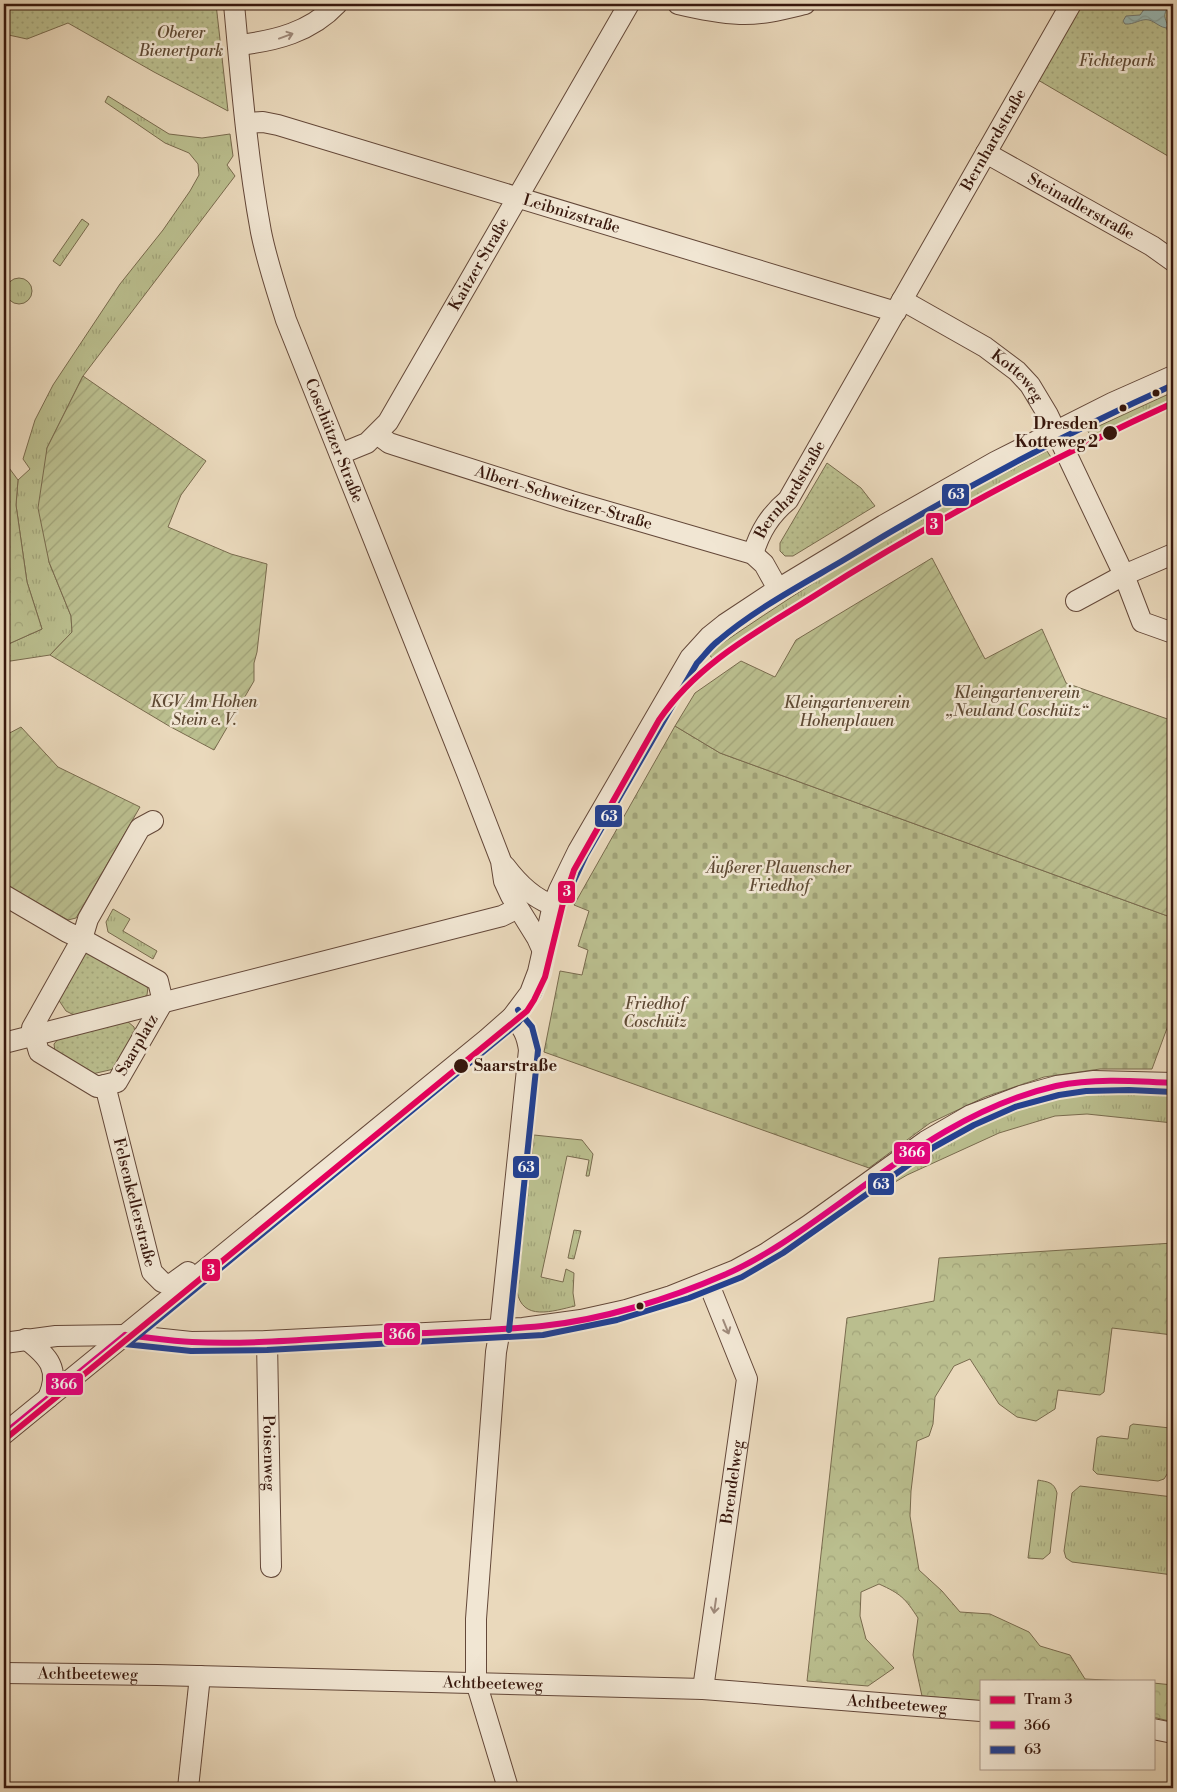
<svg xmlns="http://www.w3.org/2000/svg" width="1177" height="1792" font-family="'Libre Bodoni',serif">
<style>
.grass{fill:url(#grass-tufts);stroke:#796b4e}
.forest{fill:url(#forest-crowns);stroke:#796b4e}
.cemetery{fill:url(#cemetery-stones);stroke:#796b4e}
.park{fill:url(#park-dots);stroke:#796b4e}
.garden{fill:url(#garden-furrows);stroke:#796b4e}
.water{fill:url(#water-waves);stroke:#727972}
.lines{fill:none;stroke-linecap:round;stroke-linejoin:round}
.stream{stroke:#727972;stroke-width:4.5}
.minor-casing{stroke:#644839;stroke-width:22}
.minor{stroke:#f1e6d3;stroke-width:20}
.bus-1-casing{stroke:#f1e6d3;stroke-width:10}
.bus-2-casing{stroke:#f1e6d3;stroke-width:10}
.bus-1{stroke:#e5007d;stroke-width:6}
.bus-2{stroke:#224193;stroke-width:6}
.tram-1-casing{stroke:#f1e6d3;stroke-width:10}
.tram-1{stroke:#e5005a;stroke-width:6}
.oneway{stroke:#9e897a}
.bus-dot{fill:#38180d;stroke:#f1e6d3;stroke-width:2}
.labels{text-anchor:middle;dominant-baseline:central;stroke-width:5;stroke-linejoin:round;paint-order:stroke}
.park-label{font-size:16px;font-style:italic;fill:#5f4a34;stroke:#f1e6d3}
.street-label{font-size:16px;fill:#38180d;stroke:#f1e6d3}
.stop-label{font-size:16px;font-weight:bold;fill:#38180d;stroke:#f1e6d3;text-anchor:end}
.line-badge{stroke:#f1e6d3;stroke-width:2}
.badge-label{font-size:14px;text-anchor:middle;font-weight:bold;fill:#fff}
</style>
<defs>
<pattern id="grass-tufts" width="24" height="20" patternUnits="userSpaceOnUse" patternTransform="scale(1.25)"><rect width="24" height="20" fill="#babe8e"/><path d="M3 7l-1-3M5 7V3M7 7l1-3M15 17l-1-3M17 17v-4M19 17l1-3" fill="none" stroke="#a1a379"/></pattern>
<pattern id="forest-crowns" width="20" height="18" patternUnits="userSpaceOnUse" patternTransform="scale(1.25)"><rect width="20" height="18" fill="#babe8e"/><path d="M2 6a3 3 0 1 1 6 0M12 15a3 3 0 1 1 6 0" fill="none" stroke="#a1a379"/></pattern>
<pattern id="cemetery-stones" width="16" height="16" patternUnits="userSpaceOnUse" patternTransform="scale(1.25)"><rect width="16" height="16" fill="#babe8e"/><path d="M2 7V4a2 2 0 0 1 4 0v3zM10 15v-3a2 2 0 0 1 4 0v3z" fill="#a1a379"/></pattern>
<pattern id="park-dots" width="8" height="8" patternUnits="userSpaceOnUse" patternTransform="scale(1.25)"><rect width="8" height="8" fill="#babe8e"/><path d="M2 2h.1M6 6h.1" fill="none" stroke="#a1a379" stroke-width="1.8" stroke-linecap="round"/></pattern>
<pattern id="garden-furrows" width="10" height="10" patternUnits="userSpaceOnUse" patternTransform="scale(1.25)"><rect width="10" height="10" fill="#babe8e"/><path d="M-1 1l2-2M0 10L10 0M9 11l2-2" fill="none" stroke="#a1a379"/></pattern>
<pattern id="water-waves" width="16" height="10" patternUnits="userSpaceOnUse" patternTransform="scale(1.25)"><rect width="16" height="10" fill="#98b9b6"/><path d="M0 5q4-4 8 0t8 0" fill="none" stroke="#849e9b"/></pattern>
</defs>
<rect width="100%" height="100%" fill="#ead9bc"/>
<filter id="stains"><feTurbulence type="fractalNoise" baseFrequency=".004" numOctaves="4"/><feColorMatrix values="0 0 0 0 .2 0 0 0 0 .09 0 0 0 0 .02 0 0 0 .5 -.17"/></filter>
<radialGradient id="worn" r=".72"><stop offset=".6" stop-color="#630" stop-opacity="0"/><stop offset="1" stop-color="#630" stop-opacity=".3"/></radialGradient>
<!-- grass -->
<path class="grass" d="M108,96L169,134L202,138L230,134L233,156L227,165L235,176L83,376L47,448L49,562L71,616L72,632L50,655L4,662V646L42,629L27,582L16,505L18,480L30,469L23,459L35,420L53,385L120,284L163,230L190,191L199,175L198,164L189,153L165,143L105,102Z
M82,219L89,224L60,266L53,261Z
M6 291a13 13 0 1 1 26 0a13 13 0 1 1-26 0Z
M1173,392V407L1094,443L1088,431Z
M1047,451L1054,462L895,548L786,616L716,663L708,653C782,602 858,553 936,510C972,489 1010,471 1047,451Z
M113,909L130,919L123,931L157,951L153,959L108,932L106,922Z
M1094,1091L1173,1092V1123L1087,1114L1055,1116L999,1133L907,1175L873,1195L868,1193C923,1155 982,1111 1049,1098C1064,1095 1079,1094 1094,1091Z
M534,1135L582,1140L593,1154L589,1176H586L589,1160L567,1156L541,1277L563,1282L566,1269L574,1273L573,1293L575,1306C553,1311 522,1322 517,1291Z
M574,1230L581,1231L574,1259L568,1258Z
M1133,1424L1170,1428L1173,1432L1169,1471L1164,1479L1158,1481L1097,1474L1093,1470L1097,1438L1101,1436L1128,1439L1130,1426Z
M1038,1480C1048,1482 1054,1482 1057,1493L1050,1553L1043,1559L1028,1558Z
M1080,1486L1173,1497V1575L1072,1562L1066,1558L1064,1551L1072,1493Z"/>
<!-- forest -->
<path class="forest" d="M4,461L18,480L16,505L27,582L42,629L4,646Z
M1173,1243V1335L1112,1328L1104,1392L1100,1395L1058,1390L1055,1409L1036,1421L1017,1417L999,1404L970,1359L954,1366L935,1397L933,1424L929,1436L917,1441L911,1491L910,1516L919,1570L942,1591L960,1612L990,1614L1029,1632L1040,1646L1070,1655L1085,1679L1126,1681H981V1701L922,1696L913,1655L918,1618C905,1598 901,1594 879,1584L861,1592L860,1616L866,1639L894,1668L868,1686L807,1681L847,1318L934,1301L939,1258Z
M1153,1683L1173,1685V1722L1153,1717Z"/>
<!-- cemetery -->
<path class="cemetery" d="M675,726L720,753L1173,918V1012L1152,1069H1100L1044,1077L985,1097L930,1123L869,1168L544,1052L560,971L582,975L588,950L578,946L589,911L574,905Z"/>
<!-- park -->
<path class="park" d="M4,4H216L228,111L154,72L68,23L27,39L4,34Z
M1081,4H1173V159L1038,80Z
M827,463L861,488L875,506L793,556H785L780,551V543Z
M85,951L148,987L147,995L144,997L74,1015L66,1011L58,999Z
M127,1021L134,1027L135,1033L114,1069L92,1074L55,1052L54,1044L59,1038Z"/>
<!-- garden -->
<path class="garden" d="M83,376L206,461L181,495L168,527L231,554L267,564L257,652L254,663V681L214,750L169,726L50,655L72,632L71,616L49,562L38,508L47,448Z
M932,558L985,659L1042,629L1066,683L1173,721V918L720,753L675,726L695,693L741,661L775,677L796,640Z
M21,727L58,767L140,807L76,918L68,920L4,884V736Z"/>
<!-- water -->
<path class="water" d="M1142,4H1169C1162,19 1165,14 1168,28C1160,28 1156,22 1149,20C1141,18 1134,25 1125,24L1123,21L1126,16L1140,15L1143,11L1144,6Z"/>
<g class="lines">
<!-- stream -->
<path class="stream" d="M1168,28L1173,34"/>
<!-- minor casing -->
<g class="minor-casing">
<g id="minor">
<path id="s1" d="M234,4C241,80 247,156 261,232C267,262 277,291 286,320L467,773L501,861L504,881L511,896L537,938L542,949"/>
<path d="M678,4C699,9 719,13 740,14C762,15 784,9 805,4"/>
<path d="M238,45C275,41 311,32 337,4"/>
<path id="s2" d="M246,123L263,122L278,125L896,312"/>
<path id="s3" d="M986,153L1152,246L1173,261"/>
<path id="s4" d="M902,300L985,347L1017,371L1030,385L1048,415L1124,575L1142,622L1173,633"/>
<path id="s5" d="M377,434L389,443L395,445L571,501L753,554L764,564L778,589"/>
<path id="s6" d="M340,454L367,443L388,422L629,4"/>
<path id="s7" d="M753,554C760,531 770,515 788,500L1071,4"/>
<path d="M1076,601L1124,575L1173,554"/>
<path d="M505,866C517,882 534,899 553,905"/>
<path d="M4,895L67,932L82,939L88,919L140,828L153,821"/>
<path d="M82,939L158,981L163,1002L117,1082L97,1087L39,1052L32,1028Z"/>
<path d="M4,1043L502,916L518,908"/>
<path id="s8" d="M105,1085L152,1272L162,1282L170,1285L188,1272"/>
<path d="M26,1339C48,1356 61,1369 48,1398"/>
<path id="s9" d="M267,1341L271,1567"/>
<path d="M4,1343L56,1336L125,1335L191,1342L267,1341L523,1328L581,1320L626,1310L671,1296L736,1270L765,1254L809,1225L926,1141L971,1115L1021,1096L1057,1086L1094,1081L1173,1083"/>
<path d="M4,1434L487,1039L512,1017L530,993L538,972L553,905L559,890L578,851L690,658L710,636L725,624L778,589L884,525L995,462L1112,403L1173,376"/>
<path id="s10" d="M4,1673L157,1675L703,1689L981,1711"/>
<path id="s11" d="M703,1689L747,1379L708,1282"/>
<path d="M1153,1729L1173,1733"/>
<path d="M188,1788L200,1676"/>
<path d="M508,1788L476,1682V1619L496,1352L500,1329L529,1050C527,1036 523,1026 512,1017"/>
</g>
</g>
<!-- minor -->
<use href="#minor" class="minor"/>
<!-- bus-1 casing -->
<g class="bus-1-casing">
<path id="bus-1" d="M125,1335C147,1337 169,1341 192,1342C254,1345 318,1338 381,1335C434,1332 489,1331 542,1326C602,1320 669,1299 724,1275C768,1256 808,1226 847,1198C911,1151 977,1104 1056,1086C1094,1078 1135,1081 1173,1083
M4,1434L125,1335"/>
</g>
<!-- bus-2 casing -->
<g class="bus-2-casing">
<path id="bus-2" d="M509,1330L538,1050L532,1027L518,1010
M131,1342L518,1023L538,996L547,974L561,908L586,855L697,663C704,656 710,647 718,641C754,610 801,585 842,561C949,496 1059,436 1173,385
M124,1344L191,1351L267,1350L543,1335L617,1320L689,1298L742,1277L783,1253L934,1147L974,1125L1015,1107L1059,1095L1086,1091L1129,1090L1173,1092"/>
</g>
<!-- bus-1 -->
<use href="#bus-1" class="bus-1"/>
<!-- bus-2 -->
<use href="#bus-2" class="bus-2"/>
<!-- tram-1 casing -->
<g class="tram-1-casing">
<path id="tram-1" d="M4,1440L527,1011L534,1000L545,977L563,903L574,870L659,720C697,664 755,633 811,598C927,524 1048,460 1173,403"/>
</g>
<!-- tram-1 -->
<use href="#tram-1" class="tram-1"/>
</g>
<!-- one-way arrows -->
<defs><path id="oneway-shaft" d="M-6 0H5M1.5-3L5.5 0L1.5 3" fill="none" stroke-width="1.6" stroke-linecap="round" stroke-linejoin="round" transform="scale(1.25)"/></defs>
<g class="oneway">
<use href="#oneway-shaft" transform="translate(286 36) rotate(-20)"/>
<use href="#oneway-shaft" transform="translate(726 1327) rotate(68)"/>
<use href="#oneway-shaft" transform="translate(715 1606) rotate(98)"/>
</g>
<!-- markers -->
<g class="bus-dot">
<circle cx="1156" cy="393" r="4.5"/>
<circle cx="1123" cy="408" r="4.5"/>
<circle cx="1110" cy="433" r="8"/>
<circle cx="461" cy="1066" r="8"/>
<circle cx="640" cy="1306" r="4.5"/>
</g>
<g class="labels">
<!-- park labels -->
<g class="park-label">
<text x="181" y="33">Oberer<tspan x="181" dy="18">Bienertpark</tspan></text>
<text x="1117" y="61">Fichtepark</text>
<text x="1017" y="693">Kleingartenverein<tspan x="1017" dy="18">„Neuland Coschütz“</tspan></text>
<text x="204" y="702">KGV Am Hohen<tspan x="204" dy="18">Stein e. V.</tspan></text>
<text x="847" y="703">Kleingartenverein<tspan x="847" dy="18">Hohenplauen</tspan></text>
<text x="779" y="868">Äußerer Plauenscher<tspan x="779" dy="18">Friedhof</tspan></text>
<text x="655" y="1004">Friedhof<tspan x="655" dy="18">Coschütz</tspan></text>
</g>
<!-- street labels -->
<g class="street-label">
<text stroke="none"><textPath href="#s7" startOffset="480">Bernhardstraße</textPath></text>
<text stroke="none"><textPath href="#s3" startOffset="109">Steinadlerstraße</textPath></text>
<text stroke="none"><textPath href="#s2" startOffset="339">Leibnizstraße</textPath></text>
<text stroke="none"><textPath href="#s6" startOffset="241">Kaitzer Straße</textPath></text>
<text stroke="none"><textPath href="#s4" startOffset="139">Kotteweg</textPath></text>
<text stroke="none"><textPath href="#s1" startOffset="451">Coschützer Straße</textPath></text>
<text stroke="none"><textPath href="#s7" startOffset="75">Bernhardstraße</textPath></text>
<text stroke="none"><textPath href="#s5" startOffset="198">Albert-Schweitzer-Straße</textPath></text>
<text transform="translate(137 1045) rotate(-60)">Saarplatz</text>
<text stroke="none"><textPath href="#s8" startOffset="121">Felsenkellerstraße</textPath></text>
<text stroke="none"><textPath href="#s9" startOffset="112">Poisenweg</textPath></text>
<text stroke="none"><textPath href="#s11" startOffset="209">Brendelweg</textPath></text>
<text stroke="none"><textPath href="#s10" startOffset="84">Achtbeeteweg</textPath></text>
<text stroke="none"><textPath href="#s10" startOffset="489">Achtbeeteweg</textPath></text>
<text stroke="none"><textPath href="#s10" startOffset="894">Achtbeeteweg</textPath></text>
</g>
<!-- stop labels -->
<g class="stop-label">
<text x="1098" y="424">Dresden<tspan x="1098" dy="18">Kotteweg 2</tspan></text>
<text x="474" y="1066" text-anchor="start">Saarstraße</text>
</g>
</g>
<g class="line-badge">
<rect x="941" y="483" width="29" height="24" rx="5" fill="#224193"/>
<rect x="925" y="512" width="19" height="24" rx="5" fill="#e5005a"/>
<rect x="594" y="804" width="29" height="24" rx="5" fill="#224193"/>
<rect x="557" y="880" width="19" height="24" rx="5" fill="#e5005a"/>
<rect x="893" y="1141" width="38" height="24" rx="5" fill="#e5007d"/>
<rect x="512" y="1155" width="28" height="24" rx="5" fill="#224193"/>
<rect x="867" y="1172" width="28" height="24" rx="5" fill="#224193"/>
<rect x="201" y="1258" width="20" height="24" rx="5" fill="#e5005a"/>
<rect x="383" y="1322" width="38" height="24" rx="5" fill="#e5007d"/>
<rect x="45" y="1372" width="39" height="24" rx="5" fill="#e5007d"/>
</g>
<g class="badge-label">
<text x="956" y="499">63</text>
<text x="934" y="529">3</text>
<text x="609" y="821">63</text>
<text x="567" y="896">3</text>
<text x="912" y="1157">366</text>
<text x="526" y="1172">63</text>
<text x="881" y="1189">63</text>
<text x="211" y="1275">3</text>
<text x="402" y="1339">366</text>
<text x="64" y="1389">366</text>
</g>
<!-- margin -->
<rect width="1177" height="1792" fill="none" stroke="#ead9bc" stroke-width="20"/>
<rect x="5" y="5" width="1167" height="1782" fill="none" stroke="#38180d" stroke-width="2.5"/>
<rect x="10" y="10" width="1157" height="1772" fill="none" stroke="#38180d"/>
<!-- legend -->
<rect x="980" y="1680" width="175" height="90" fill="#f1e6d3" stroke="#a79484"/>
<rect x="990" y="1696" width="25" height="8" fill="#e5005a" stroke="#a79484"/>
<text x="1024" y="1704" font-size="15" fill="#38180d">Tram 3</text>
<rect x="990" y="1721" width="25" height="8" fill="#e5007d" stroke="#a79484"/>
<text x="1024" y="1730" font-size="15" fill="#38180d">366</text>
<rect x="990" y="1746" width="25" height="8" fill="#224193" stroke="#a79484"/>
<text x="1024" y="1754" font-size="15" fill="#38180d">63</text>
<rect width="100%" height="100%" filter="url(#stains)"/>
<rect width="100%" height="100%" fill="url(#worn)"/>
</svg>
